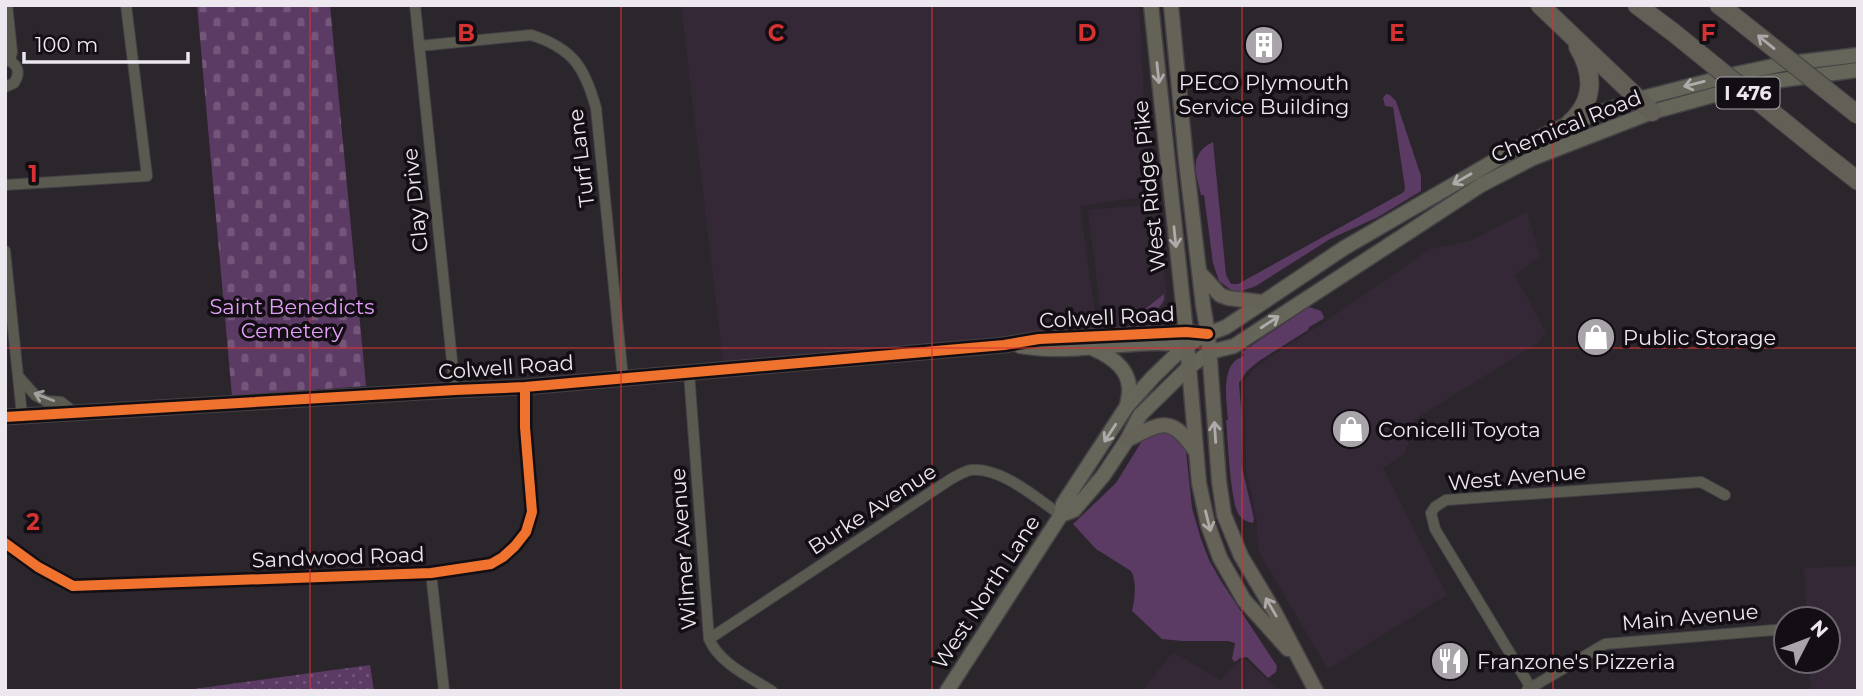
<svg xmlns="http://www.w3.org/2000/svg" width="1863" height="696" font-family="Montserrat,sans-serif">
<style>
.built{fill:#342837}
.green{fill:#5b3a64}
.cemetery{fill:url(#cemetery-stones)}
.park{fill:url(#park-dots)}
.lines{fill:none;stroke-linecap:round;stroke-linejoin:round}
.street-casing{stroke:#454246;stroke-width:12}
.secondary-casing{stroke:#454246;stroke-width:17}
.primary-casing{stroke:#454246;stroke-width:17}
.highway-casing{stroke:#454246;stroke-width:20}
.street{stroke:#5b5a50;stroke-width:10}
.secondary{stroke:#666559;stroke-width:14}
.primary{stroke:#656257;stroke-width:14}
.highway{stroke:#625f56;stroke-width:18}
.highway-bridge-casing{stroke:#454246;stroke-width:20;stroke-linecap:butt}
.highway-bridge{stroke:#625f56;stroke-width:18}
.cycleway-casing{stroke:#120e13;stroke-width:15}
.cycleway{stroke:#ef722f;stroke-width:10}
.oneway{stroke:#aeaaaa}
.oneway2{stroke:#b0abab}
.oneway3{stroke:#b0acac}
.oneway4{stroke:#a4a0a0}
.grid{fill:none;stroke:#d73232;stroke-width:2;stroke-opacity:0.55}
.labels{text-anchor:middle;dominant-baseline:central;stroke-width:7;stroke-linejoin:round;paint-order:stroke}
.shield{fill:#120e13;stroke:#aba6ad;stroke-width:2}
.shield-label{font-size:19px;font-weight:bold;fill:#ede7ef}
.poi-label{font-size:21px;fill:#ede7ef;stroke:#120e13;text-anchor:start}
.street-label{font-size:21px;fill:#ede7ef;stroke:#120e13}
.park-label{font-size:21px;fill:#e4a0f9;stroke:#120e13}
.grid-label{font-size:23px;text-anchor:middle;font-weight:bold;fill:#d73232;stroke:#120e13;stroke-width:7;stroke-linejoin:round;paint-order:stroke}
</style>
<defs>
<pattern id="cemetery-stones" width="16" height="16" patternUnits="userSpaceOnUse" patternTransform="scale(1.75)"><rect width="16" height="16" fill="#5b3a64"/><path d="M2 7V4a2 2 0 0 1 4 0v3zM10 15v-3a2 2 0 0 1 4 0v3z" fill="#73567a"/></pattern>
<pattern id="park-dots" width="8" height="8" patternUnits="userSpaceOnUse" patternTransform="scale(1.75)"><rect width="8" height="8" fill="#5b3a64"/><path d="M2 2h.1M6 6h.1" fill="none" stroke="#73567a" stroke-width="1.8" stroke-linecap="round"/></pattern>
</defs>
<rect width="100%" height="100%" fill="#2b262b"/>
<!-- built -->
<path class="built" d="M681,5H1139L1144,105L1156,195L1080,206L1098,336L724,370Z
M1157,204L1167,300L1148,324L1103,329L1088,210Z
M1527,212L1540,256L1515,275L1546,333L1536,344L1415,419L1405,453L1383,468L1447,595L1328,669L1258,551L1257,523L1246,469L1244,381L1258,365L1323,323L1430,249L1470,241Z
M1858,566V691H1811L1809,661H1828V619H1807L1804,568Z
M1173,652L1220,680L1243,658L1281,691H1142Z"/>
<!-- green -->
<path class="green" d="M1386,94L1390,95L1396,101L1421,176V191L1378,217L1330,239L1256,286L1236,293L1231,292V290L1219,281L1213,263L1204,195H1201C1196,173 1188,154 1213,142L1226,275L1231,284H1238L1404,192L1405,188L1393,107L1385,106L1383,98Z
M1164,294V300L1149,322L1129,324L1130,321Z
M1309,307L1321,311L1324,317L1323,319L1309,327L1308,330L1259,361L1247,371L1239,383L1242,421L1241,463L1254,519L1253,523C1247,522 1243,520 1239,515C1230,501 1228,440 1226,420H1228C1227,404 1221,372 1236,360C1239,358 1242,357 1244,355L1242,352Z
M1165,432C1176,435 1181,441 1186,451L1192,508L1201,539L1209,560L1221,581L1277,666L1276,672L1268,678L1247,657L1240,658L1235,662L1232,659L1235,643L1228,641H1182L1162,639L1132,611C1135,598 1137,582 1131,571L1096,549L1073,524L1116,483L1142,441L1153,433Z"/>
<!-- cemetery -->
<path class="cemetery" d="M197,5H330L366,386L232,396Z"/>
<!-- park -->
<path class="park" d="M370,665L374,691H179Z"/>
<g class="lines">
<!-- street casing -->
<g class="street-casing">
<path id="street" d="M7,5L12,52L10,60
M415,5L455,390
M419,46L531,35C573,48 585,68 596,108L623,378
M5,87L14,83C21,73 18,63 6,60
M5,185L147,176L126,5
M5,251L22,415
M689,373L709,639C720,664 750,677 772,691
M18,376L35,395L46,401L61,402L74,412
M5,543L38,567L73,586L431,573L491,564L503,557L515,546L526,532L532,512L525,427V387
M431,573L444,691
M709,639L951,479C957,476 964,471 971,470C1002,467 1037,499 1061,515
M1531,688L1435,529L1431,513L1435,507L1446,500L1701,482L1725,495
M1527,690L1605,644L1786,629"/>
</g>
<!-- secondary casing -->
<g class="secondary-casing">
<path id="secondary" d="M1020,346C1076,356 1133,337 1189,345
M1094,349C1110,356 1128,368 1129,387C1130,393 1128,400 1127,406
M5,417L455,390L525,387L1004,345L1039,339L1186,332L1208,334
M1061,515L1074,510L1103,476L1127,440L1140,415L1189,367L1210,352L1234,346L1481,185L1533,158L1652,112L1714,95L1767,82L1858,70
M947,691L1061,515L1063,504L1127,406L1153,377L1186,345L1208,334L1226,327L1344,248L1508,153L1570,123L1639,99L1740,73L1783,64L1858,55"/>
</g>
<!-- primary casing -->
<g class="primary-casing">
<path id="primary" d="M1151,5L1186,332L1199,483L1208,525L1220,558L1244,600L1288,649
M1171,5L1186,161L1203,305L1208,334L1219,481L1224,515L1241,556L1274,611L1316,691
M1200,273L1220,295L1228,298L1262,302
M1127,440C1162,422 1172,415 1196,452"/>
</g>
<!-- highway casing -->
<g class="highway-casing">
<path id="highway" d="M1540,5L1652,112
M1637,5L1674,33
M1719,5L1731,14
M1570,123C1595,101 1594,74 1578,47
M1821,152L1858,181"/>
</g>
<!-- street -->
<use href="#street" class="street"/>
<!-- secondary -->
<use href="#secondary" class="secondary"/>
<!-- primary -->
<use href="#primary" class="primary"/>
<!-- highway -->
<use href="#highway" class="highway"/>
<!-- highway-bridge casing -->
<g class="highway-bridge-casing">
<path id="highway-bridge" d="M1731,14L1858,115
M1674,33L1821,152"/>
</g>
<!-- highway-bridge -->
<use href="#highway-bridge" class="highway-bridge"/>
<!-- cycleway casing -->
<g class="cycleway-casing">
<path id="cycleway" d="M5,417L455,390L525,387L1004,345L1039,339L1186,332L1208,334
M5,543L38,567L73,586L431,573L491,564L503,557L515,546L526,532L532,512L525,427V387"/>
</g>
<!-- cycleway -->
<use href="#cycleway" class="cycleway"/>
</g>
<!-- one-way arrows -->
<defs><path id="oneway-shaft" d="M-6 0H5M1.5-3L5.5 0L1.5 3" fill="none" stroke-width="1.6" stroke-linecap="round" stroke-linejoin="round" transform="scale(1.75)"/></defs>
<use class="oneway" href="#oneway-shaft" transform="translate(1766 42) rotate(-141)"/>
<g class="oneway2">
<use href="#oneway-shaft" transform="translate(1158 73) rotate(84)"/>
<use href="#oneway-shaft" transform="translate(1175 237) rotate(84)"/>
<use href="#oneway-shaft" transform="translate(1215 432) rotate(-94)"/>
<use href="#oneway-shaft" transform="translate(1208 521) rotate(76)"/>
<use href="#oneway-shaft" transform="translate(1271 607) rotate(-120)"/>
</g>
<g class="oneway3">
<use href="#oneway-shaft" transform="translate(1694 84) rotate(166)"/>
<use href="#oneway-shaft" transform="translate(1462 179) rotate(150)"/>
<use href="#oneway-shaft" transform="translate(1270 322) rotate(-33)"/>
<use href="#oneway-shaft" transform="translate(1110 433) rotate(123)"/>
</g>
<use class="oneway4" href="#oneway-shaft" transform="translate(44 397) rotate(-159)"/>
<!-- grid -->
<path class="grid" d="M310,5V691M621,5V691M932,5V691M1242,5V691M1553,5V691M5,348H1858"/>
<!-- icons -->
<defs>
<g id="building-disc" transform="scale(2.0125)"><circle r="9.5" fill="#a9a3aa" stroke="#120e13"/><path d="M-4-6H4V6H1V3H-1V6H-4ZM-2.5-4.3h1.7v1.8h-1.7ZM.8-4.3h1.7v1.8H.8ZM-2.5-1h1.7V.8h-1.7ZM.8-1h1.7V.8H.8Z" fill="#fff"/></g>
<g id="shop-disc" transform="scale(2.0125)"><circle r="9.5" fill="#a9a3aa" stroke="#120e13"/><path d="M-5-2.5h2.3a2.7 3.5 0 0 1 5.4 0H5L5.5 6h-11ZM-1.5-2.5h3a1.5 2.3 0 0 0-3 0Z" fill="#fff"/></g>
<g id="restaurant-disc" transform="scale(2.0125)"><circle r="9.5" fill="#a9a3aa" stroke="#120e13"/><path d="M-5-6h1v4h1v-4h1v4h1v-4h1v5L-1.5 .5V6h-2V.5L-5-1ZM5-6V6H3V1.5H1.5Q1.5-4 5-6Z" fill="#fff"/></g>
</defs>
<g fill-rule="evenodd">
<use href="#building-disc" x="1264" y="45"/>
<use href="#shop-disc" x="1596" y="337"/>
<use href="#shop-disc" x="1351" y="429"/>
<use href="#restaurant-disc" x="1450" y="661"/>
</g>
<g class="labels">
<!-- shield labels -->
<rect class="shield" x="1716.5" y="77.5" width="63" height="31" rx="5"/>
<g class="shield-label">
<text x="1748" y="93">I 476</text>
</g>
<!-- poi labels -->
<g class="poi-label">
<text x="1264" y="82" text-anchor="middle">PECO Plymouth<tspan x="1264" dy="24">Service Building</tspan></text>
<text x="1623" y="337">Public Storage</text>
<text x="1378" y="429">Conicelli Toyota</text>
<text x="1477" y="661">Franzone's Pizzeria</text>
</g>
<!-- street labels -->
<g class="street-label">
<text transform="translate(1566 126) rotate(-22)">Chemical Road</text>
<text transform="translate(581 158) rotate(-97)">Turf Lane</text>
<text transform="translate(1149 186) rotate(-96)">West Ridge Pike</text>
<text transform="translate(415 200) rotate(-96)">Clay Drive</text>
<text transform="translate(1107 317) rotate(-3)">Colwell Road</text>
<text transform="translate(506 367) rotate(-4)">Colwell Road</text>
<text transform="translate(1517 477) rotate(-5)">West Avenue</text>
<text transform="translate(872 509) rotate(-33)">Burke Avenue</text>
<text transform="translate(683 549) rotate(-94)">Wilmer Avenue</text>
<text transform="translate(338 557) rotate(-2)">Sandwood Road</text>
<text transform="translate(986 592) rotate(-57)">West North Lane</text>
<text transform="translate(1690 617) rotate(-5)">Main Avenue</text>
</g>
<!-- park labels -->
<g class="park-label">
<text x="292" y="306">Saint Benedicts<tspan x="292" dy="24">Cemetery</tspan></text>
</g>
</g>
<g class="grid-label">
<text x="466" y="41">B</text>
<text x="776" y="41">C</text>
<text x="1087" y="41">D</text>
<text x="1397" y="41">E</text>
<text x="1708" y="41">F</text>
<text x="33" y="182">1</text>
<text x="33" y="530">2</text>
</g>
<!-- border -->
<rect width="1863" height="696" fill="none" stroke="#ede7ef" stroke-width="14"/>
<!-- north arrow -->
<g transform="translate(1807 640) rotate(48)"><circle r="33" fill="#120e13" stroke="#6a656b" stroke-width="2"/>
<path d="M0-5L12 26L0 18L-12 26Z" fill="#a9a3aa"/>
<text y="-10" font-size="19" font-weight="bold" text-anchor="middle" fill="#ede7ef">N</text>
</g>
<!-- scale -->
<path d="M24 52v10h164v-10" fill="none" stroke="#ede7ef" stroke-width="3.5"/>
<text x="35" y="52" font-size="21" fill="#ede7ef" stroke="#120e13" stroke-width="5" paint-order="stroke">100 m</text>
</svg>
